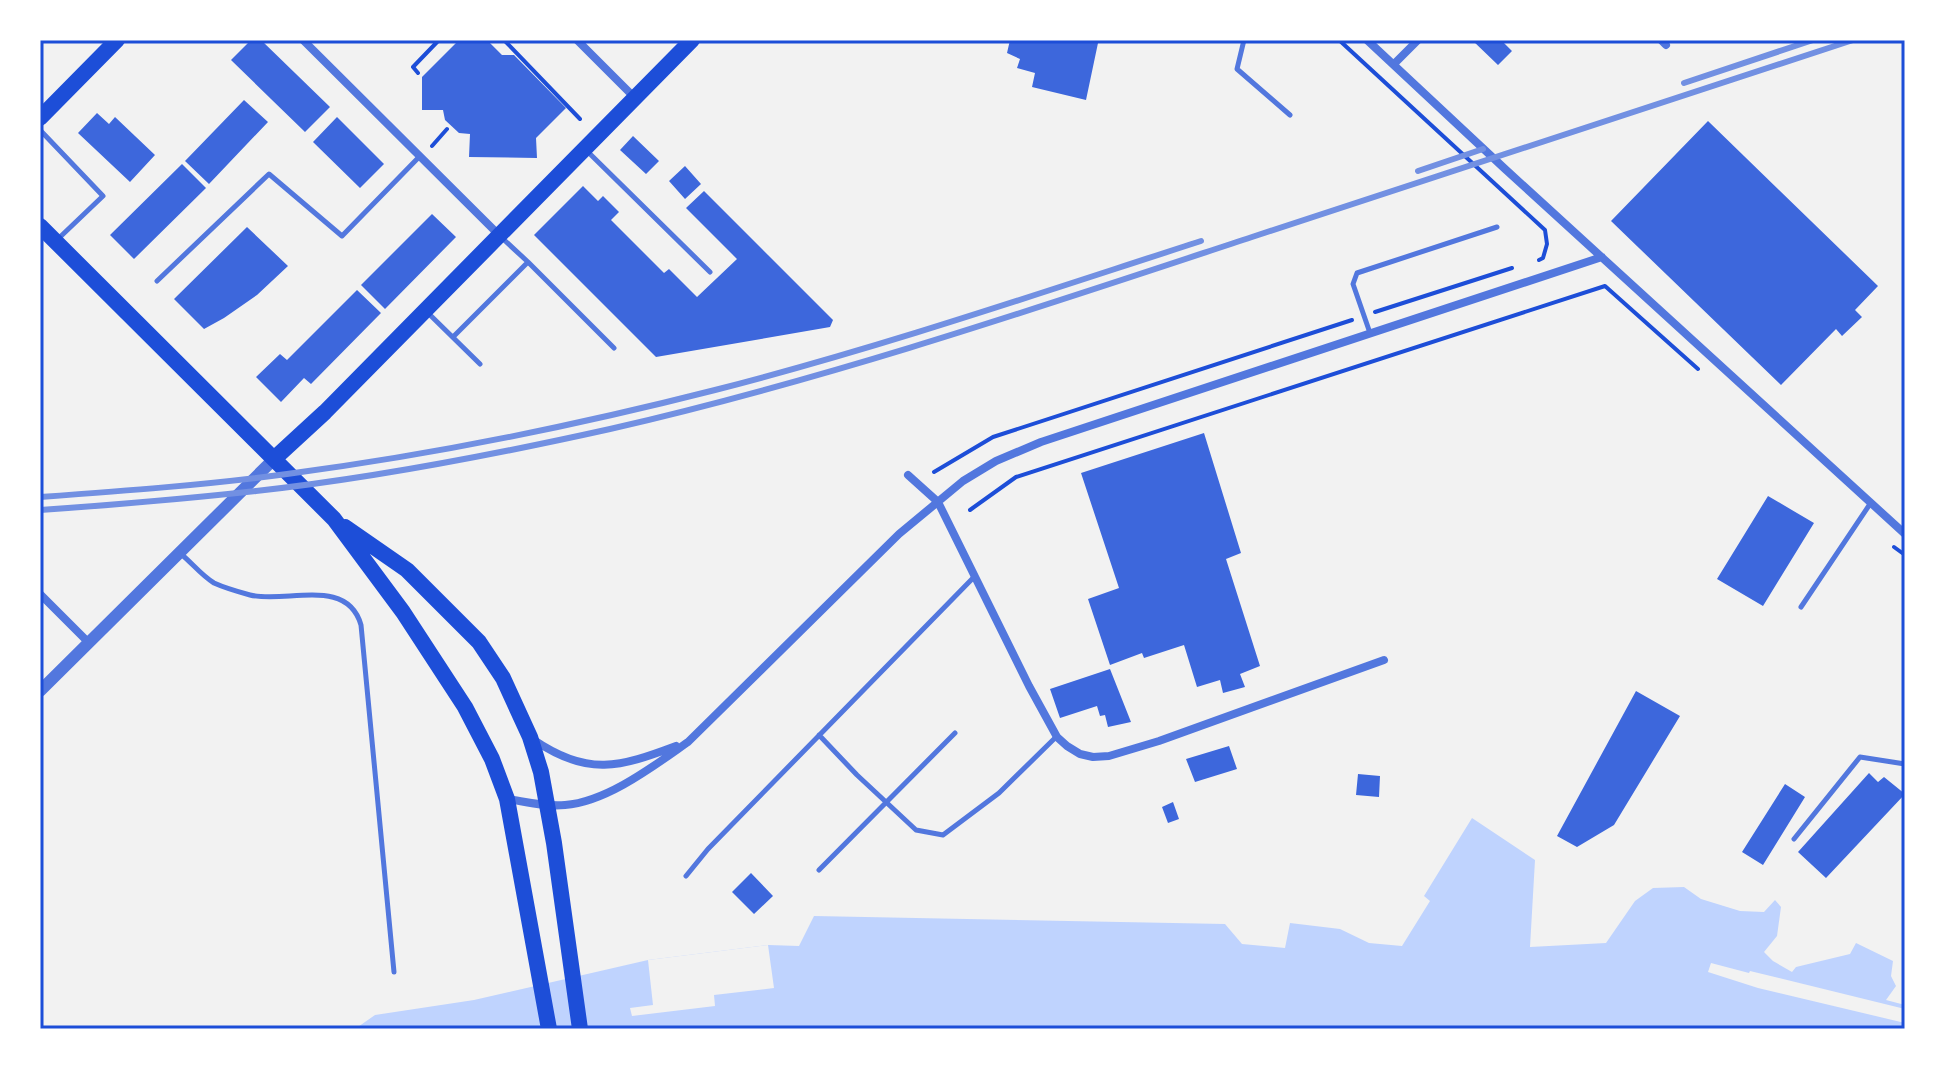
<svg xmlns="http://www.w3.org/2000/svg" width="1945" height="1069" font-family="'Zilla Slab',serif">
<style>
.water{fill:#bfd3fe}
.pier{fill:#f2f2f2}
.building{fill:#3d67dc}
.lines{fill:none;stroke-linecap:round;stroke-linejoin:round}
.path{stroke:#1d4ed8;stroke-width:4}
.service{stroke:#5277de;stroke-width:5}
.minor{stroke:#5277de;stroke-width:8}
.tertiary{stroke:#5277de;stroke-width:12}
.primary{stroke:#1d4ed8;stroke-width:16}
.rail{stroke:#7290e2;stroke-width:6}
.neatline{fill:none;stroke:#1d4ed8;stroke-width:3}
</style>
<rect width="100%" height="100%" fill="#f2f2f2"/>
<!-- water -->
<path class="water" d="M1472,818L1535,860L1530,947L1606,943L1635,901L1653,888L1684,887L1701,899L1740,911L1764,912L1775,900L1781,907L1777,936L1764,952L1773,961L1792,972L1796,967L1850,954L1856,943L1893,961L1891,976L1896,986L1886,1000L1905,1005V1029H355L375,1015L474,1000L648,960L768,945L799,946L814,916L1225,924L1242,944L1285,948L1290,923L1340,929L1369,943L1402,946L1430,901L1424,896Z"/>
<!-- pier -->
<path class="pier" d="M768,945L774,988L714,995L715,1006L632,1016L630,1008L653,1005L648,960Z
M1711,963L1749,973L1750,971L1905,1009V1023L1758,988L1708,972Z"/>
<!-- building -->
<path class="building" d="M251,40H261L330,107L305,132L231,60Z
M459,40H487L502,55H514L566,108L536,138L537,158L469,157L470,134L459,133L445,120L443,110H422V77Z
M1010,40H1087L1098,43L1086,100L1032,87L1035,73L1017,68L1020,59L1007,53Z
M1472,40H1501L1512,51L1498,65Z
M244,100L268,122L209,184L185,161Z
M97,113L109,124L115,117L155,155L130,182L78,133Z
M337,117L384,164L360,188L313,142Z
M1708,121L1878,286L1855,310L1862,317L1842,336L1836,329L1781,385L1611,221Z
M633,136L659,161L646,174L620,150Z
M182,164L206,188L134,259L110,235Z
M685,166L701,184L685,199L669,181Z
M583,186L598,201L603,196L619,212L611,220L664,273L669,269L697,297L737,259L686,208L704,191L833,320L830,327L656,357L534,235Z
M432,214L456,237L385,309L361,285Z
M247,227L288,266L257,295L224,318L204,329L174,299Z
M357,290L381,313L311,384L304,378L281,402L256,377L280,354L287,360Z
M1204,433L1241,553L1226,559L1260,666L1240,674L1245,687L1223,693L1220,680L1197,687L1184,645L1144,658L1142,653L1110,665L1088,599L1119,588L1081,473Z
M1768,496L1814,523L1763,606L1717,579Z
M1110,669L1131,722L1108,727L1105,715L1100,716L1097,706L1060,718L1050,689Z
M1636,691L1680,716L1614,825L1577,847L1557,836Z
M1229,746L1237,769L1195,782L1186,759Z
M1869,773L1878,782L1884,777L1905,794L1826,878L1798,852Z
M1358,774L1380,776L1379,797L1356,795Z
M1785,784L1805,797L1763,865L1742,852Z
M1173,802L1179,819L1168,823L1162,807Z
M751,873L773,896L754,914L732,892Z"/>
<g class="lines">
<!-- path -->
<path class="path" d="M504,40L580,119
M1339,40L1545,230L1547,244L1543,258L1539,260
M418,73L413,67L439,40
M432,146L447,129
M1375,312L1512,268
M934,472L993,437L1352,320
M970,510L1016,477L1605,286L1698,369
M1894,547L1905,555"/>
<!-- service -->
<path class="service" d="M1244,40L1237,69L1290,115
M40,43L42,40
M40,130L103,196L59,238
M586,150L710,272
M528,262L614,348
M157,281L269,174L342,236L420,156
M426,311L480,364
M1370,333L1353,284L1357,273L1497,227
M453,337L528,262L501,237
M181,554C192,563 202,576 214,583C225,588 239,592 250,595C285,604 347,576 361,625L394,972
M1801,607L1870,504
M819,735L857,775L916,830L943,835L999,793L1056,737
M1794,839L1860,757L1905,764
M819,870L955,733
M686,876L708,849L974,577"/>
<!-- minor -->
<path class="minor" d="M303,40L499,235
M577,40L635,98
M1367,40L1504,168L1905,534
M1661,40L1666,45
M1394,64L1418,40
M908,475L938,502L1029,686L1057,737L1067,746L1080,754L1093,757L1109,756L1159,741L1384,660
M40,594L88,642
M534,740C588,777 620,767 676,746
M508,799C527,802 546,807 565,805C607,802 655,765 688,742L899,534L963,481L996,461L1041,442L1602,257"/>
<!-- tertiary -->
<path class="tertiary" d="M40,691L275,458"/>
<!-- primary -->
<path class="primary" d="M40,118L117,40
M40,226L334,519L403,612L465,707L492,759L507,799L549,1029
M275,458L325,412L692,40
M345,527L407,570L479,642L503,678L530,737L541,772L554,843L580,1029"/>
<!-- rail -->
<path class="rail" d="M1684,83L1813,40
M1418,171L1483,149
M40,497C123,491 205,485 287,474C431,455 574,426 715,390C879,348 1040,293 1201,241
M40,510C112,505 184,499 256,491C375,478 493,455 610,429C828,379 1040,307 1252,237C1452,170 1653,106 1853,40"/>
</g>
<!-- border -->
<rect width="1945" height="1069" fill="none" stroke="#ffffff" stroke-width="84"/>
<rect x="42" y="42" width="1861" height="985" class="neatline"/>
</svg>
